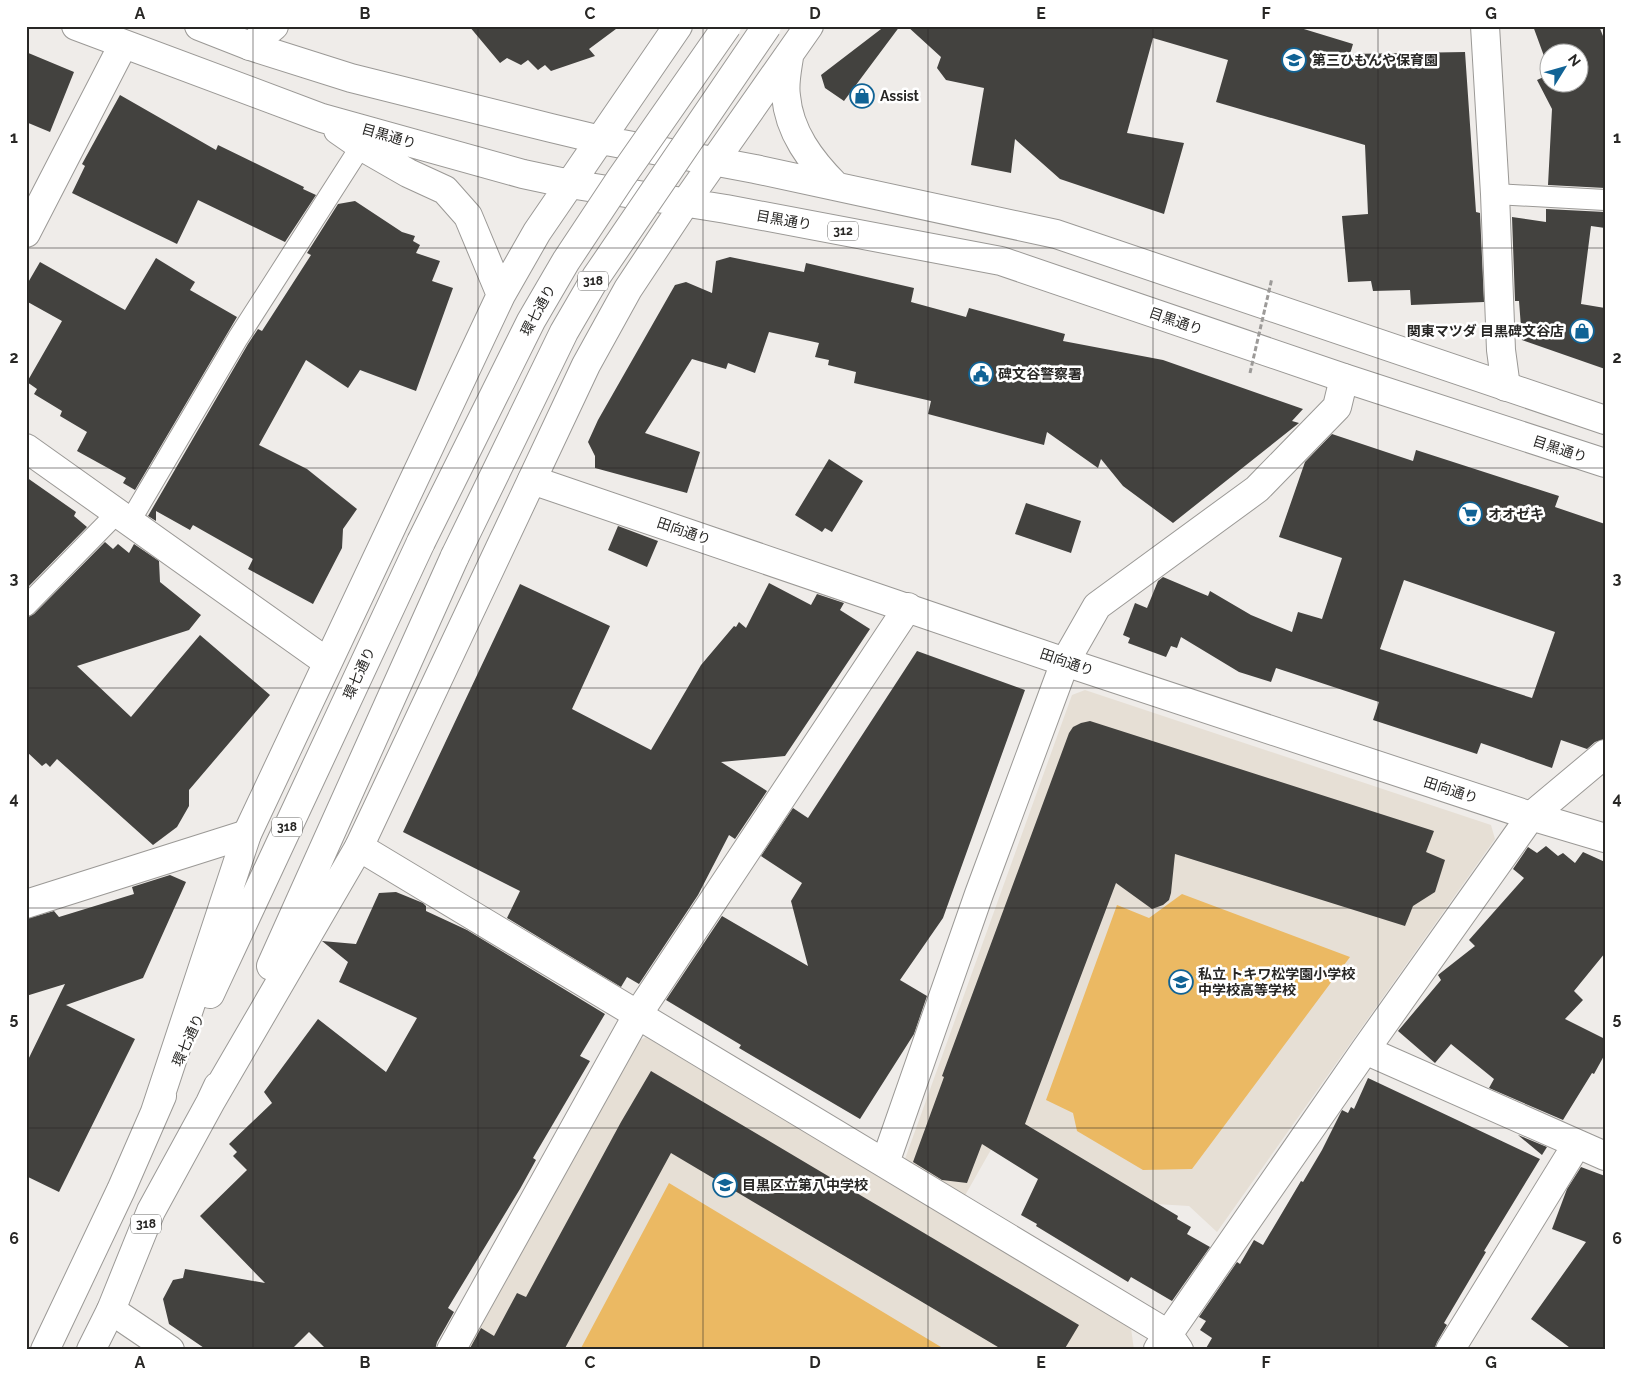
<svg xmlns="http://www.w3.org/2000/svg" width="1631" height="1376" font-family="Raleway,'Noto Sans JP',sans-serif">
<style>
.built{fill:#e6dfd5}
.green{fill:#ebb963}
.building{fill:#43423f;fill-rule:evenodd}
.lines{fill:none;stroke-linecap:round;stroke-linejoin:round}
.service-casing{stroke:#9b9996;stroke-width:22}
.minor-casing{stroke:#9b9996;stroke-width:30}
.tertiary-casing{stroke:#9b9996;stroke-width:30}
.primary-casing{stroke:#9b9996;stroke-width:30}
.service{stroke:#fff;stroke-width:20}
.minor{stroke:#fff;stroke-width:28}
.tertiary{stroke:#fff;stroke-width:28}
.primary{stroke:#fff;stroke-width:28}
.primary-bridge-casing{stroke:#9b9996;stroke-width:30;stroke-linecap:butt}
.path-bridge{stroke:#9c9a98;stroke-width:3;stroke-dasharray:5 2.5;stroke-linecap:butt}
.primary-bridge{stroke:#fff;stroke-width:28}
.grid{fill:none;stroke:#282725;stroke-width:1;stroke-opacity:0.55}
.labels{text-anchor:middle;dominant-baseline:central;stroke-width:5;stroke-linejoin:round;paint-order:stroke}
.shield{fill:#fff;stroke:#686866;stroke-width:1}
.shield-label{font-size:12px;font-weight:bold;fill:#282725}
.poi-label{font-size:14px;font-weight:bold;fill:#282725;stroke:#fff;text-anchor:start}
.street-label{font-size:14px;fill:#282725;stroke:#fff}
.neatline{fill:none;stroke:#282725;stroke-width:2}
.grid-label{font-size:16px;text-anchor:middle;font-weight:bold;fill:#282725}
</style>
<rect width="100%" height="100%" fill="#efece9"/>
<!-- built -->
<path class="built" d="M1085,690L1491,825L1495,839L1217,1232L1189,1206L1156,1204L1005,1125L963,1199L913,1170L905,1159L1072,695Z
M646,1037L1131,1328L1134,1350H466L635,1043Z"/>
<!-- green -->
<path class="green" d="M1182,894L1350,957L1192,1169L1143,1170L1077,1131L1073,1113L1046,1100L1117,905L1149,918Z
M669,1183L941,1347L939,1350H580Z"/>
<!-- building -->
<path class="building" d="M469,26H620L589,49L595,56L551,71L545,65L538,70L528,60L521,65L507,58L500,63Z
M885,26H900L844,101L825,88L821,75Z
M907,26H1294L1353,44L1350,54L1465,52L1476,212L1480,213L1484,302L1411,305L1410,290L1373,291L1371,281L1348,282L1342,216L1368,214L1365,145L1216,102L1228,60L1153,38L1127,133L1184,143L1164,214L1060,179L1015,139L1011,173L971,165L984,88L946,80L937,68L941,57Z
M1533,26H1599L1605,41V188L1548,185L1552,109L1537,80L1548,75V82H1578V52H1548V67Z
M26,52L74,72L50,132L26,122Z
M120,95L216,150L218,145L304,187L303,189L316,195L285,242L198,200L177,244L72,193L85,166L82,164Z
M355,201L402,232L415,236L413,241L420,245L416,253L440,261L432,281L453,288L416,391L360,370L348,388L306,360L259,445L307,469L357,509L343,529L342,548L313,604L248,569L253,559L193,525L190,530L156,511V521L148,516L248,344L258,329L262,331L311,255L307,253L338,204Z
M1546,209L1605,212V228L1591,226L1581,304L1605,308V369L1522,340L1519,301H1515L1512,217L1546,222Z
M730,257L804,272L806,263L914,288L911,302L966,317L969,308L1065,334L1063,341L1163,360L1303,409L1292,421L1299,423L1173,523L1123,486L1101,459L1098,468L1047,432L1044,445L928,414L931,401L854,383L856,372L828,365L829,360L815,357L819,343L769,332L755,373L728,363L726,369L692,359L645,433L700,452L687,493L595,468V456L588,442L598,420L675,285L686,282L712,293L716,261Z
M156,258L195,282L190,290L237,317L135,490L123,483L126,478L77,451L87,432L60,416L62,411L34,394L37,389L27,382L62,321L26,301V286L40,262L125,310Z
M1332,434L1413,461L1416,450L1559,496L1555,507L1605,524V739L1595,742L1587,749L1561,740L1552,768L1481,743L1477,754L1373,720L1379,702L1276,668L1271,682L1239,672L1181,637L1177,648L1171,646L1166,657L1128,643L1130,638L1123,635L1135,603L1147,608L1158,581L1163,577L1208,596L1210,591L1251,615L1292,632L1298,612L1322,619L1342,558L1279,537L1305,462ZM1404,580L1555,632L1532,698L1380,649Z
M829,459L863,481L832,532L825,528L822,532L795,515Z
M26,477L76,512L74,516L87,527L26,589Z
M1026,503L1081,521L1071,553L1015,534Z
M618,526L658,541L647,567L608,550Z
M105,542L113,549L118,544L129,553L134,544L159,561L160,582L201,615L189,630L77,666L131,717L200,635L270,695L189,790V806L177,827L153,845L57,759L50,767L46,763L42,766L26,751V618L34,614Z
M769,583L811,605L817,594L844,603L840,610L870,629L785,756L721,762L767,791L735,839L729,835L698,895L639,984L627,977L621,987L507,918L520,891L403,832L520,584L610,626L572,709L651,750L701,665L734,626L736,627L739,622L746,628Z
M917,651L1025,690L943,918L900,980L927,996L914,1034L860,1119L739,1048L741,1045L666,1000L722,916L808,966L791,901L802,883L761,856L793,808L808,818Z
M1090,721L1434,831L1426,852L1445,860L1435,892L1413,906L1405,926L1175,854L1171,893L1169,900L1163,905L1152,909L1116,883L1025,1124L1178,1216L1177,1219L1191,1227L1187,1234L1210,1247L1172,1301L1131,1277L1128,1282L1036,1226L1037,1224L1021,1215L1038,1179L982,1144L967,1183L942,1180L913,1162L944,1077L942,1076L1069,733L1073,727L1081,723Z
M1546,846L1558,856L1563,853L1575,863L1583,852L1605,862V953L1574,991L1583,1000L1565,1019L1605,1039V1054L1594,1074L1592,1073L1563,1120L1489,1088L1494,1079L1451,1044L1435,1063L1398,1031L1441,980L1438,975L1475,946L1469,940L1524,878L1513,869L1528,847L1537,853Z
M170,875L186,882L143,978L66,1005L135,1039L59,1192L26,1176V1064L65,984L26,996V919L54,911L59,917L134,894L132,887Z
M396,892L423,903L426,906V911L467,930L605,1014L580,1056L590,1061L533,1158L536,1160L520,1189L448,1308L454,1312L437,1342L435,1350H327L309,1332L291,1350H207L169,1324L163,1299L173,1280L183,1278L185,1269L265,1283L200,1216L247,1170L233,1156L237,1152L229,1144L272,1103L264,1092L318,1019L386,1072L417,1018L339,982L348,962L322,941L356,944L379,893Z
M651,1071L1079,1325L1064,1350H1003L671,1153L564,1350H469L481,1328L494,1336L517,1293L526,1297L621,1122Z
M1368,1078L1540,1159L1484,1251L1486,1252L1444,1323L1447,1325L1437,1342L1434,1350H1205L1212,1338L1200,1330L1206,1321L1199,1317L1237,1262L1240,1264L1254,1240L1263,1245L1301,1181L1303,1182L1322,1150L1342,1110L1348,1113L1351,1107L1354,1109Z
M1518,1135L1547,1147L1542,1155Z
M1581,1167L1605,1176V1350H1573L1531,1319L1586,1242L1552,1229L1567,1189Z"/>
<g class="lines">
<!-- service casing -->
<g class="service-casing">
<path id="service" d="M1495,194L1605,200
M129,523L238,338L361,146
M26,606L117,513"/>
</g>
<!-- minor casing -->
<g class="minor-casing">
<path id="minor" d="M1485,26L1495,194L1501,350L1506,387
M250,46L274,26
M26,233L123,45
M26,448L327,662
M359,847L1168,1334L1179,1350
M26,904L247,834
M1365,1050L1605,1156
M885,1163L979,894L1065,662L1097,606L1257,489L1337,407L1344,378
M111,1310L170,1350
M1158,1349L1365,1050L1531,816L1605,754
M451,1350L638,1014L908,607
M1450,1350L1577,1144"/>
</g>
<!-- tertiary casing -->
<g class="tertiary-casing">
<path id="tertiary" d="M532,480L1065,662L1531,816L1605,838"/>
</g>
<!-- primary casing -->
<g class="primary-casing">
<path id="primary" d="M76,26L322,118L523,174L570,184L726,209L1001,261L1344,378L1605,463
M199,26L250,46L351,78L551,128L601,140L755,169L1056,234L1605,420
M789,57C787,70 784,84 786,96C789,132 811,161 836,186
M338,130L361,146L408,173L445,190L468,216L501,295
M271,966L455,556
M210,994L421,542
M210,1103L359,847L586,365L628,289L685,203L809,26
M155,1112L247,834L501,295L537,232L678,26
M45,1350L121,1190L162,1096
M91,1350L111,1310L151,1211L210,1103L218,1086"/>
</g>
<!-- service -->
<use href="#service" class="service"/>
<!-- minor -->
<use href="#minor" class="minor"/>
<!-- tertiary -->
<use href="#tertiary" class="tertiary"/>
<!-- primary -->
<use href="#primary" class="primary"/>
<!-- primary-bridge casing -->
<g class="primary-bridge-casing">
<path id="primary-bridge" d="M421,542L531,321L566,261L621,178L727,26
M455,556L564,332L596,277L767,26"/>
</g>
<!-- path-bridge -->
<path class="path-bridge" d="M1250,373L1272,278"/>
<!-- primary-bridge -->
<use href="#primary-bridge" class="primary-bridge"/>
</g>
<!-- grid -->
<path class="grid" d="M253,26V1350M478,26V1350M703,26V1350M928,26V1350M1153,26V1350M1378,26V1350M26,248H1605M26,468H1605M26,688H1605M26,908H1605M26,1128H1605"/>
<!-- icons -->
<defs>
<g id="school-ring" transform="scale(1.25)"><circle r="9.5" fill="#fff" stroke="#116395" stroke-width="1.5"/><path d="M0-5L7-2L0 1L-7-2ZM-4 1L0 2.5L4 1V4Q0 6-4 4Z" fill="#116395"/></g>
<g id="shop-ring" transform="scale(1.25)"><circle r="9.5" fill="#fff" stroke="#116395" stroke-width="1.5"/><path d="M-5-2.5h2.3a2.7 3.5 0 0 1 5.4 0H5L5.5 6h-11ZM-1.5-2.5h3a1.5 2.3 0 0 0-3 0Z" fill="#116395"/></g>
<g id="civic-ring" transform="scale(1.25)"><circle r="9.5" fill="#fff" stroke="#116395" stroke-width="1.5"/><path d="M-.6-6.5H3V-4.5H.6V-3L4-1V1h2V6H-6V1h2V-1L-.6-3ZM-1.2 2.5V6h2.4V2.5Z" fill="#116395"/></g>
<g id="supermarket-ring" transform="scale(1.25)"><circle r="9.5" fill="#fff" stroke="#116395" stroke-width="1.5"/><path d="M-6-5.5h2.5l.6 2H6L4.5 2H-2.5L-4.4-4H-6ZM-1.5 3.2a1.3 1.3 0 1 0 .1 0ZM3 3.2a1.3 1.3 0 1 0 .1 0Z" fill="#116395"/></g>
</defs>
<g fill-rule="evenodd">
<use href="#school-ring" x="1294" y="60"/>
<use href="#shop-ring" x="862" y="96"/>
<use href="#shop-ring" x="1582" y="331"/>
<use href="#civic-ring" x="981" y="374"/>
<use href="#supermarket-ring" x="1470" y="514"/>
<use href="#school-ring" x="1181" y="982"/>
<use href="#school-ring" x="725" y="1185"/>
</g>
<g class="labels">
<!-- shield labels -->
<g class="shield">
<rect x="828" y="221.5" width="30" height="19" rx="4"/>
<rect x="578" y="271.5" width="30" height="19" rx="4"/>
<rect x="272" y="817.5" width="30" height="19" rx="4"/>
<rect x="131" y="1214.5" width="30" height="19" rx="4"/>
</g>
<g class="shield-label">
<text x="843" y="231">312</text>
<text x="593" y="281">318</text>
<text x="287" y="827">318</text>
<text x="146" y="1224">318</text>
</g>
<!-- poi labels -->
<g class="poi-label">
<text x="1312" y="60">第三ひもんや保育園</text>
<text x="880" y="96">Assist</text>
<text x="1564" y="331" text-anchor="end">関東マツダ 目黒碑文谷店</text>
<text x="998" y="374">碑文谷警察署</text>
<text x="1488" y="514">オオゼキ</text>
<text x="1198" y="974">私立 トキワ松学園小学校<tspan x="1198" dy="16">中学校高等学校</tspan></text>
<text x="742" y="1185">目黒区立第八中学校</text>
</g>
<!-- street labels -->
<g class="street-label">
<text transform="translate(389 136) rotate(16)">目黒通り</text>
<text transform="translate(784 220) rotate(10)">目黒通り</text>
<text transform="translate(538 310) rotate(-61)">環七通り</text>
<text transform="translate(1176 321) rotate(19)">目黒通り</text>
<text transform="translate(1560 449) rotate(18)">目黒通り</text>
<text transform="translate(684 531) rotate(19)">田向通り</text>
<text transform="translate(1067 662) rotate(19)">田向通り</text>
<text transform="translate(359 673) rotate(-65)">環七通り</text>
<text transform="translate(1451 790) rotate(18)">田向通り</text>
<text transform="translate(188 1040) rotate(-65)">環七通り</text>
</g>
</g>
<!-- border -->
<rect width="1631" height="1376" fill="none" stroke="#ffffff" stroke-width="55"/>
<!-- north arrow -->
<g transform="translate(1564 68) rotate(53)"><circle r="24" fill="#ffffff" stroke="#a9a9a8"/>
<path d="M0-4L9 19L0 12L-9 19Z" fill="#116395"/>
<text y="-8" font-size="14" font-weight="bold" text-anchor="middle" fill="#282725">N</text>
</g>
<rect x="28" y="28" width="1576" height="1320" class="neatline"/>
<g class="grid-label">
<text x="140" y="19">A</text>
<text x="365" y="19">B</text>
<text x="590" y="19">C</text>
<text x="815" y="19">D</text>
<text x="1041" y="19">E</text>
<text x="1266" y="19">F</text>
<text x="1491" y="19">G</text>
<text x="14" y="143">1</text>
<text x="1617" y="143">1</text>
<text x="14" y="363">2</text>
<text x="1617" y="363">2</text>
<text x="14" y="584">3</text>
<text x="1617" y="584">3</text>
<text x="14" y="804">4</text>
<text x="1617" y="804">4</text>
<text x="14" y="1024">5</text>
<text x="1617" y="1024">5</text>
<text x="14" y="1244">6</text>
<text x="1617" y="1244">6</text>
<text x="140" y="1368">A</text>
<text x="365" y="1368">B</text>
<text x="590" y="1368">C</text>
<text x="815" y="1368">D</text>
<text x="1041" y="1368">E</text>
<text x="1266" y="1368">F</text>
<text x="1491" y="1368">G</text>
</g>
</svg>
